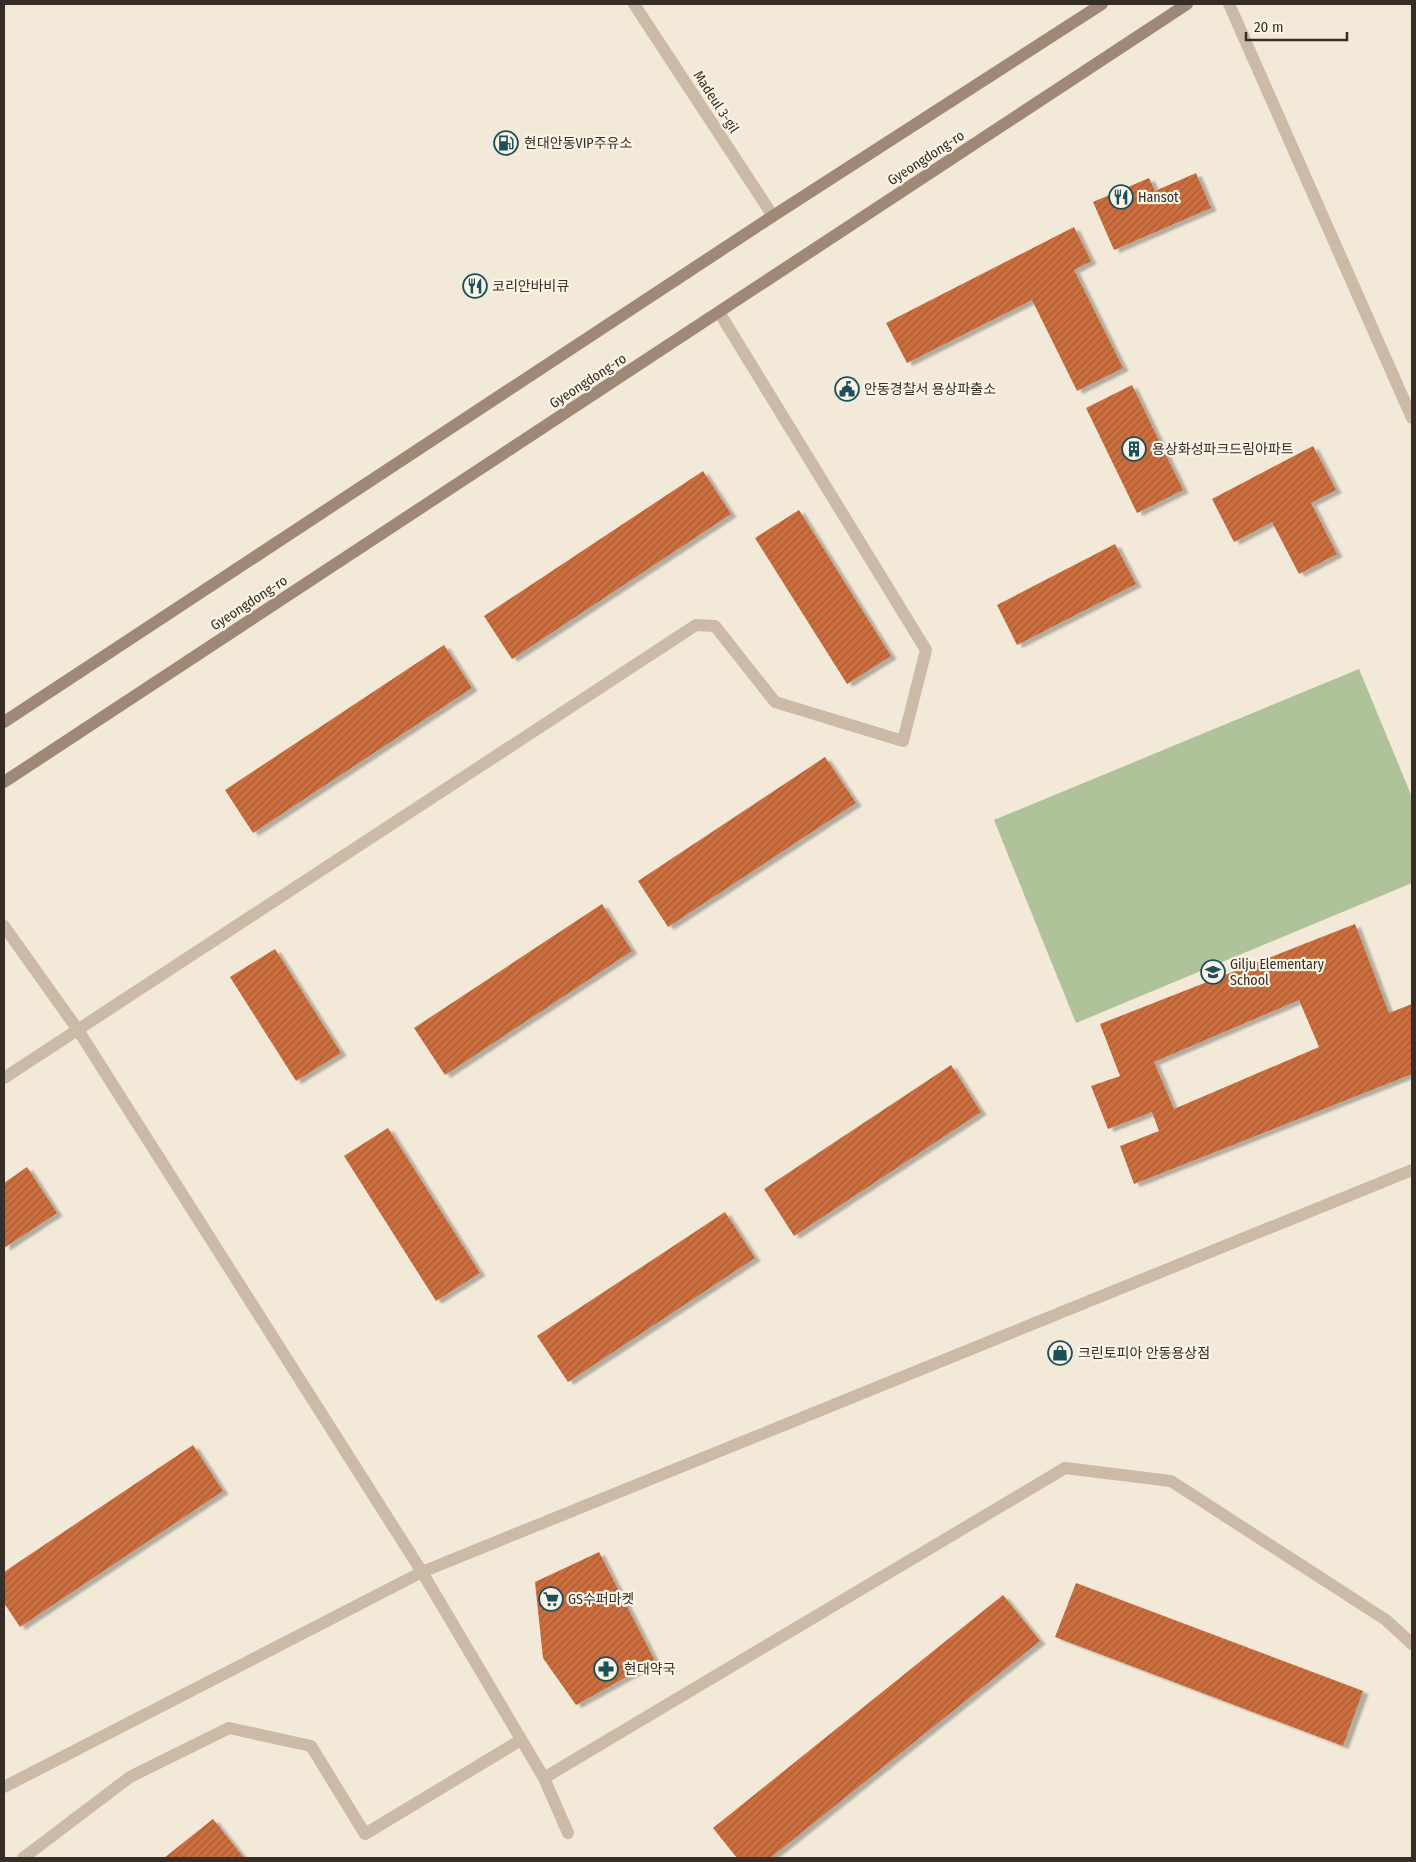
<svg xmlns="http://www.w3.org/2000/svg" width="1416" height="1862" font-family="'Fira Sans Condensed','Noto Sans KR',sans-serif">
<style>
.green{fill:#b0c299}
.building{fill:url(#building-hatch);fill-rule:evenodd;filter:url(#shadow)}
.lines{fill:none;stroke-linecap:round;stroke-linejoin:round}
.lane{stroke:#cbbaa5;stroke-width:12}
.street{stroke:#cbbaa5;stroke-width:12}
.secondary{stroke:#9f8976;stroke-width:12}
.labels{text-anchor:middle;dominant-baseline:central;stroke-width:4.5;stroke-linejoin:round;paint-order:stroke}
.street-label{font-size:14px;fill:#372d27;stroke:#faf3e6}
.poi-label{font-size:14px;fill:#372d27;stroke:#faf3e6;text-anchor:start}
</style>
<defs>
<pattern id="building-hatch" width="6" height="6" patternUnits="userSpaceOnUse" patternTransform="scale(1.25)"><rect width="6" height="6" fill="#cc6e3e"/><path d="M-1 1l2-2M0 6l6-6M5 7l2-2" fill="none" stroke="#a65b34"/></pattern>
<filter id="shadow"><feDropShadow dx="5.5" dy="3" stdDeviation="1" flood-color="#0004"/></filter>
</defs>
<rect width="100%" height="100%" fill="#f3e9d9"/>
<!-- green -->
<path class="green" d="M1359,669L1412,797V883L1076,1023L994,820Z"/>
<!-- building -->
<path class="building" d="M1196,173L1211,208L1114,250L1093,202L1149,178L1155,191Z
M1074,227L1091,261L1074,270L1123,368L1077,391L1032,300L907,363L886,323Z
M1132,385L1183,490L1137,513L1086,408Z
M1313,446L1336,490L1311,503L1337,554L1299,574L1272,522L1234,542L1212,499Z
M703,471L731,514L512,659L484,616Z
M799,510L891,656L847,684L755,538Z
M1115,544L1136,584L1017,645L997,605Z
M444,645L472,688L253,833L225,790Z
M825,757L856,803L668,927L638,881Z
M602,904L632,951L445,1075L414,1028Z
M1355,924L1389,1013L1412,1004V1074L1134,1184L1120,1146L1159,1131L1152,1112L1108,1129L1091,1086L1120,1076L1100,1024ZM1299,1000L1319,1047L1174,1109L1154,1062Z
M275,949L341,1053L296,1081L230,977Z
M951,1065L981,1112L794,1236L764,1189Z
M388,1128L480,1273L436,1301L344,1156Z
M27,1167L57,1213L4,1248V1183Z
M725,1212L755,1258L568,1382L537,1336Z
M193,1445L223,1491L20,1627L4,1603V1572Z
M599,1552L655,1661L576,1705L543,1658L535,1582Z
M1076,1583L1363,1691L1343,1746L1055,1637Z
M1003,1595L1040,1641L770,1858H737L713,1828Z
M213,1819L244,1858H164Z"/>
<g class="lines">
<!-- lane -->
<path class="lane" d="M4,1078L696,625L715,626L775,702L903,741L926,650L719,312
M544,1778L1065,1468L1171,1481L1386,1620L1412,1644
M23,1858L130,1777L229,1728L311,1746L365,1834L521,1740"/>
<!-- street -->
<path class="street" d="M634,4L773,216
M1229,4L1412,418
M4,926L78,1030L422,1572L544,1778L568,1833
M4,1787L422,1572L1412,1170"/>
<!-- secondary -->
<path class="secondary" d="M4,722L773,216L1102,4
M4,782L1187,4"/>
</g>
<!-- icons -->
<defs>
<g id="fuel-ring" transform="scale(1.25)"><circle r="9.5" fill="#faf3e6" stroke="#1a505a" stroke-width="1.5"/><path d="M-5.5-6h7V0h2V4h1.3V-2.5L3-4.5l.8-.8L6-3V5H2.5V1h-1V6h-7ZM-4.2-4.7v3.2H.2V-4.7Z" fill="#1a505a"/></g>
<g id="restaurant-ring" transform="scale(1.25)"><circle r="9.5" fill="#faf3e6" stroke="#1a505a" stroke-width="1.5"/><path d="M-5-6h1v4h1v-4h1v4h1v-4h1v5L-1.5 .5V6h-2V.5L-5-1ZM5-6V6H3V1.5H1.5Q1.5-4 5-6Z" fill="#1a505a"/></g>
<g id="civic-ring" transform="scale(1.25)"><circle r="9.5" fill="#faf3e6" stroke="#1a505a" stroke-width="1.5"/><path d="M-.6-6.5H3V-4.5H.6V-3L4-1V1h2V6H-6V1h2V-1L-.6-3ZM-1.2 2.5V6h2.4V2.5Z" fill="#1a505a"/></g>
<g id="building-ring" transform="scale(1.25)"><circle r="9.5" fill="#faf3e6" stroke="#1a505a" stroke-width="1.5"/><path d="M-4-6H4V6H1V3H-1V6H-4ZM-2.5-4.3h1.7v1.8h-1.7ZM.8-4.3h1.7v1.8H.8ZM-2.5-1h1.7V.8h-1.7ZM.8-1h1.7V.8H.8Z" fill="#1a505a"/></g>
<g id="school-ring" transform="scale(1.25)"><circle r="9.5" fill="#faf3e6" stroke="#1a505a" stroke-width="1.5"/><path d="M0-5L7-2L0 1L-7-2ZM-4 1L0 2.5L4 1V4Q0 6-4 4Z" fill="#1a505a"/></g>
<g id="shop-ring" transform="scale(1.25)"><circle r="9.5" fill="#faf3e6" stroke="#1a505a" stroke-width="1.5"/><path d="M-5-2.5h2.3a2.7 3.5 0 0 1 5.4 0H5L5.5 6h-11ZM-1.5-2.5h3a1.5 2.3 0 0 0-3 0Z" fill="#1a505a"/></g>
<g id="supermarket-ring" transform="scale(1.25)"><circle r="9.5" fill="#faf3e6" stroke="#1a505a" stroke-width="1.5"/><path d="M-6-5.5h2.5l.6 2H6L4.5 2H-2.5L-4.4-4H-6ZM-1.5 3.2a1.3 1.3 0 1 0 .1 0ZM3 3.2a1.3 1.3 0 1 0 .1 0Z" fill="#1a505a"/></g>
<g id="pharmacy-ring" transform="scale(1.25)"><circle r="9.5" fill="#faf3e6" stroke="#1a505a" stroke-width="1.5"/><path d="M-2-6h4v4h4v4h-4v4h-4v-4h-4v-4h4Z" fill="#1a505a"/></g>
</defs>
<g fill-rule="evenodd">
<use href="#fuel-ring" x="506" y="143"/>
<use href="#restaurant-ring" x="1121" y="197"/>
<use href="#restaurant-ring" x="475" y="286"/>
<use href="#civic-ring" x="847" y="389"/>
<use href="#building-ring" x="1134" y="449"/>
<use href="#school-ring" x="1213" y="972"/>
<use href="#shop-ring" x="1060" y="1353"/>
<use href="#supermarket-ring" x="551" y="1599"/>
<use href="#pharmacy-ring" x="606" y="1669"/>
</g>
<g class="labels">
<!-- street labels -->
<g class="street-label">
<text transform="translate(716 102) rotate(57)">Madeul 3-gil</text>
<text transform="translate(926 158) rotate(-33)">Gyeongdong-ro</text>
<text transform="translate(588 381) rotate(-33)">Gyeongdong-ro</text>
<text transform="translate(249 603) rotate(-33)">Gyeongdong-ro</text>
</g>
<!-- poi labels -->
<g class="poi-label">
<text x="524" y="143">현대안동VIP주유소</text>
<text x="1138" y="197">Hansot</text>
<text x="492" y="286">코리안바비큐</text>
<text x="864" y="389">안동경찰서 용상파출소</text>
<text x="1152" y="449">용상화성파크드림아파트</text>
<text x="1230" y="964">Gilju Elementary<tspan x="1230" dy="16">School</tspan></text>
<text x="1078" y="1353">크린토피아 안동용상점</text>
<text x="568" y="1599">GS수퍼마켓</text>
<text x="624" y="1669">현대약국</text>
</g>
</g>
<!-- border -->
<rect width="1416" height="1862" fill="none" stroke="#372d27" stroke-width="10"/>
<!-- scale -->
<path d="M1246 32v8h101v-8" fill="none" stroke="#372d27" stroke-width="2.5"/>
<text x="1254" y="32" font-size="15" fill="#372d27" stroke="#faf3e6" stroke-width="4" paint-order="stroke">20 m</text>
</svg>
